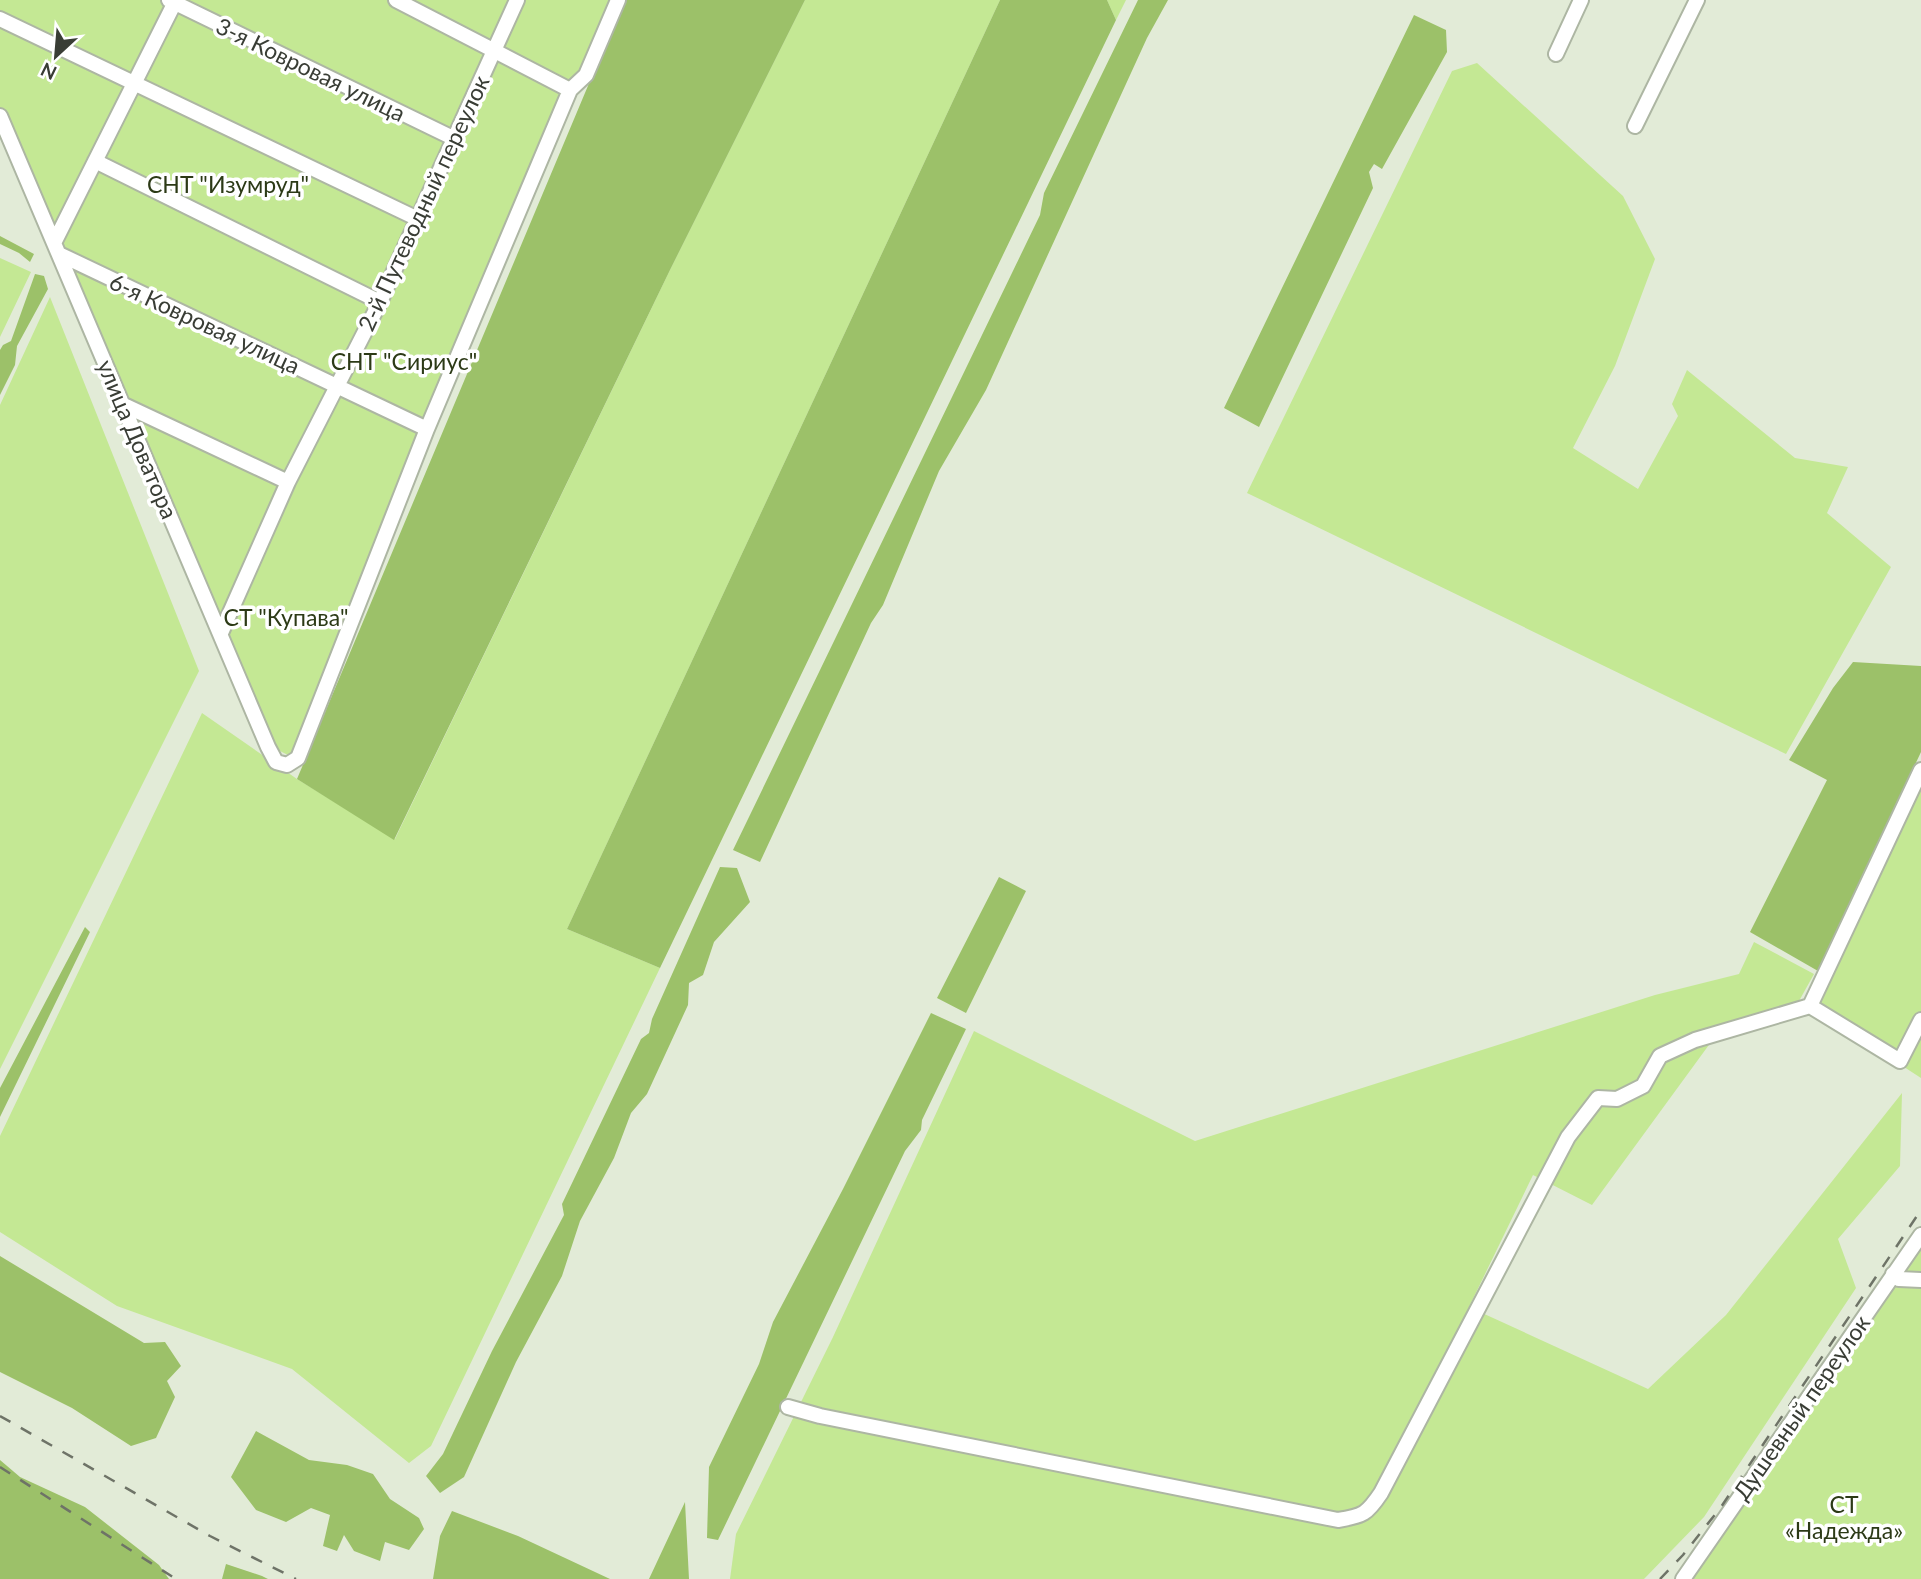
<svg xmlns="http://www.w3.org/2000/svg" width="1921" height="1579" font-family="Lato,sans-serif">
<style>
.green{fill:#c4e894}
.forest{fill:#9cc169}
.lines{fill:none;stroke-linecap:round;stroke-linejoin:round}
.minor-casing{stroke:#adb6a3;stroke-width:18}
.minor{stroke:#fff;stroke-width:14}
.rail{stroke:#6e7367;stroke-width:2.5;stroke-dasharray:12 12;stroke-linecap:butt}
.labels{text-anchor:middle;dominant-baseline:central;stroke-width:7;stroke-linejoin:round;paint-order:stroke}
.street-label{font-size:23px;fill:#393d35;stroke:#fff}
.park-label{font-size:23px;fill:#2c3a16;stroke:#fff}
</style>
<rect width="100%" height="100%" fill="#e2ebd7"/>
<!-- green -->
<path class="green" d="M0,0H614L290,756L272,747L0,125Z
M805,0H1000L567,929L660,968L431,1446L409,1463L292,1369L117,1306L0,1232V1136L202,713L297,779L395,839L670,270Z
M1107,0H1126L1116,20Z
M1477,63L1623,196L1655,259L1615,366L1573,448L1638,489L1678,416L1672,404L1687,370L1795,458L1848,467L1827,513L1891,567L1786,754L1247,493L1452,71Z
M0,258L31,272L0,337Z
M50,297L199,671L0,1069V405Z
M1921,771V1078L1810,1006Z
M1754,942L1814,974L1799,1001L1722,1027L1592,1205L1533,1175L1469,1307L1648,1389L1726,1315L1902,1093L1900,1166L1838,1239L1856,1288L1704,1517L1644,1579H730L736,1534L833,1337L974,1031L1195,1141L1655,995L1739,974Z
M1921,1238V1579H1689L1776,1461L1904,1258Z"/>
<!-- forest -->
<path class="forest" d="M624,0H805L670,270L394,840L297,779Z
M1000,0H1107L1116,20L660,968L567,929Z
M1138,0H1168L1147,38L986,390L939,471L883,605L871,623L760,862L733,850L1040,215L1044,193Z
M1414,15L1446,30L1447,52L1382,169L1374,164L1369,172L1373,188L1259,427L1224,408Z
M0,236L34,254L30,262L19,253L0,244Z
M35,274L44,276L48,289L17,346L15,365L0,395V350L3,345L11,341Z
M1853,662L1921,666V752L1818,971L1750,932L1827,780L1789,760L1833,688Z
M720,867L737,868L750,902L714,942L703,975L689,983L688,1005L647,1094L631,1113L614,1158L580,1221L562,1276L516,1362L464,1477L440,1493L426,1476L443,1454L492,1351L564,1215L562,1204L641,1039L649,1033L652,1019Z
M999,877L1026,891L966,1013L937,998Z
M85,927L90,932L0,1117V1088Z
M931,1013L966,1029L922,1120L921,1130L905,1151L718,1540L707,1538L709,1467L759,1364L773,1322L843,1189Z
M0,1256L144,1343L165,1342L181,1366L167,1381L175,1397L156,1438L131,1446L72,1408L0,1372Z
M256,1431L309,1460L347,1465L373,1474L390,1499L419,1518L424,1529L409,1550L385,1542L380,1561L354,1551L344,1535L337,1551L323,1546L330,1515L311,1508L286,1522L256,1510L231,1477Z
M0,1460L20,1477L85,1507L159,1565L169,1579H0Z
M685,1502L689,1579H649Z
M452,1511L518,1536L610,1579H433L440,1536Z
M226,1564L262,1576L268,1579H222Z"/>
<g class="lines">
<!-- minor casing -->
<g class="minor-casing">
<path id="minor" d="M169,0L453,138
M396,0L570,90
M0,19L418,219
M1556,54L1581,0
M0,116L268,747L276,762L287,765L298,758L427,429L570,90L586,75L618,0
M1635,126L1697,0
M95,161L380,302
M54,243L176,0
M59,254L427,429
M124,405L288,482
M221,633L288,482L380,302L517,0
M1810,1006L1921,770
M1893,1274L1899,1279L1921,1280
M788,1407L820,1416L1338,1520C1363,1516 1367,1514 1381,1493L1568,1137L1598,1098L1617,1099L1643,1086L1660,1056L1695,1040L1810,1006L1900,1061L1921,1020
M1683,1579L1921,1235"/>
</g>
<!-- minor -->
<use href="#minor" class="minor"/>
<!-- rail -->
<path class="rail" d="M0,1416L210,1536L296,1579
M0,1467L176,1579
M1660,1579L1683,1555L1721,1507L1921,1210"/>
</g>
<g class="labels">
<!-- street labels -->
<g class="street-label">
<text transform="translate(311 69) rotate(26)">3-я Ковровая улица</text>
<text transform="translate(423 203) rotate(-65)">2-й Путеводный переулок</text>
<text transform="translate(205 323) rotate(25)">6-я Ковровая улица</text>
<text transform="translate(138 439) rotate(67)">улица Доватора</text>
<text transform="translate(1801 1407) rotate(-55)">Душевный переулок</text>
</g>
<!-- park labels -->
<g class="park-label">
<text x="228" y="184">СНТ "Изумруд"</text>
<text x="404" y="361">СНТ "Сириус"</text>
<text x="286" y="617">СТ "Купава"</text>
<text x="1844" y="1504">СТ<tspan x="1844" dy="26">«Надежда»</tspan></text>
</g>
</g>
<!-- north arrow -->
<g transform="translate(56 56) rotate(206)" stroke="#ffffff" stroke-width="5" paint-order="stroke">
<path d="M0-5L12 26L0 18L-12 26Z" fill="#393d35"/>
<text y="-10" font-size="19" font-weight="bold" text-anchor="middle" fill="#393d35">N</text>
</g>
</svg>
